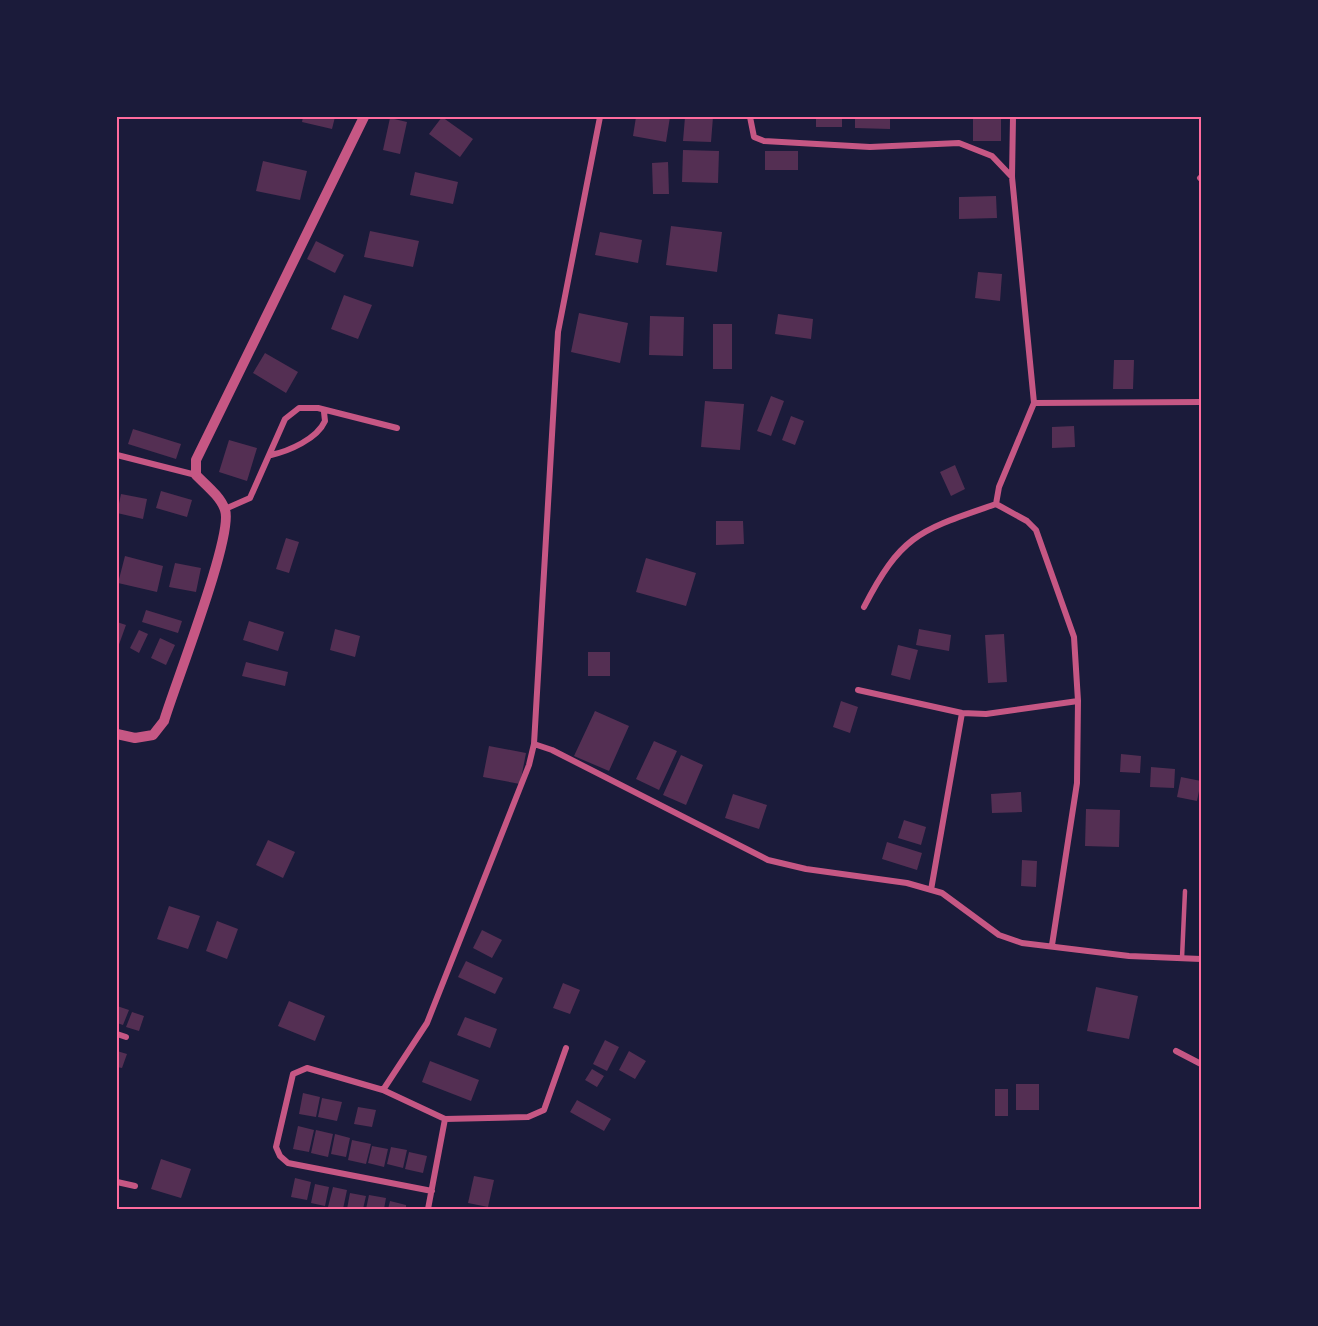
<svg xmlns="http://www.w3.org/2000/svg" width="1318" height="1326" font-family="'DM Sans',sans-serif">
  <rect width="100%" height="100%" fill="#1b1b3a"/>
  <!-- building -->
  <path fill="#542f53" d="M 303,117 L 335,117 L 332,129 L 302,122 Z
    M 442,117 L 473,139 L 460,157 L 429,134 Z
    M 636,117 L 670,117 L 666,142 L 633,136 Z
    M 685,117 L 713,117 L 711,142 L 683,141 Z
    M 816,117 L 842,117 L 842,127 L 816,127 Z
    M 855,117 L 890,117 L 890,129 L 855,128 Z
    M 973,117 L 1001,117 L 1001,141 L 973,141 Z
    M 390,118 L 407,122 L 400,154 L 383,150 Z
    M 683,150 L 719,151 L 718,183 L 682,182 Z
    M 765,151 L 798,151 L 798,170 L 765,170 Z
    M 263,161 L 307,171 L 300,200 L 256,191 Z
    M 668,162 L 669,194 L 653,194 L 652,163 Z
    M 415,172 L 458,182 L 453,204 L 410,195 Z
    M 996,196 L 997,218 L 959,219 L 959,197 Z
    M 671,226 L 722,232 L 717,272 L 666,265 Z
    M 370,231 L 419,241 L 413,267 L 364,257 Z
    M 600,232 L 642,240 L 638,263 L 595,255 Z
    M 316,241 L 344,255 L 335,273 L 307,259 Z
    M 978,272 L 1002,274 L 1000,301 L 975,298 Z
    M 344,295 L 372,305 L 358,339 L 331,329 Z
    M 579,313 L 628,323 L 620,363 L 571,352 Z
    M 778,314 L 813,319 L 811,339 L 775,334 Z
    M 650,316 L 684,317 L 683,356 L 649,355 Z
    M 713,324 L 732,324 L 732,369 L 713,369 Z
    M 265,353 L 298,372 L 286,393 L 253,373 Z
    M 1114,360 L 1134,360 L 1133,389 L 1113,389 Z
    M 771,396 L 784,401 L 771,436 L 757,431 Z
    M 705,401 L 744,404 L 740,450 L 701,447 Z
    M 791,416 L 804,421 L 795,445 L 782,440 Z
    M 1074,426 L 1075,447 L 1052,448 L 1052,427 Z
    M 133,429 L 181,444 L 176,459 L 128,444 Z
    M 229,440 L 257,448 L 247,481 L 219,472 Z
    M 955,465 L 965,489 L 951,496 L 940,472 Z
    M 161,491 L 192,500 L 187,517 L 156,508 Z
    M 121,494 L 147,499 L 143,519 L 117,513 Z
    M 716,521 L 743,521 L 744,544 L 716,545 Z
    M 286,538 L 299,542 L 289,573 L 276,569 Z
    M 125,556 L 163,566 L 157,592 L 118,583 Z
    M 646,558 L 696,573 L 686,606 L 636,592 Z
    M 175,563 L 201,568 L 196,592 L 169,587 Z
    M 146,610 L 182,621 L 178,633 L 142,622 Z
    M 249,621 L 284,632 L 278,651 L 243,640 Z
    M 117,622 L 126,625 L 117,650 Z
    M 335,629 L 360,636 L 355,657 L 330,650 Z
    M 919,629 L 951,635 L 949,651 L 916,645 Z
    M 139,630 L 148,634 L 139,653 L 130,648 Z
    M 1004,634 L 1007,682 L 988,683 L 985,635 Z
    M 160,638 L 175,645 L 166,665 L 151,658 Z
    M 898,645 L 918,650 L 910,680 L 891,675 Z
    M 588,652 L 610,652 L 610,676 L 588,676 Z
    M 246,662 L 288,672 L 285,686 L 242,676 Z
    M 841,701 L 858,707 L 850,733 L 833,727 Z
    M 595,711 L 629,726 L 609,771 L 574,756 Z
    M 654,741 L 677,751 L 659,790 L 636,779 Z
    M 489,746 L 526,753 L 520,784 L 483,777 Z
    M 1121,754 L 1141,756 L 1140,773 L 1120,772 Z
    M 681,755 L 703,765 L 686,805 L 663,795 Z
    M 1151,767 L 1175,769 L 1174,788 L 1150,787 Z
    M 1181,777 L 1201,781 L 1197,801 L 1177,797 Z
    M 1021,792 L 1022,812 L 992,813 L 991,794 Z
    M 733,794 L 767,805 L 759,829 L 725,818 Z
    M 1086,809 L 1120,810 L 1119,847 L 1085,846 Z
    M 904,820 L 926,827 L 921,845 L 898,838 Z
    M 268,840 L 295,852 L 283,878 L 256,865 Z
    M 887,842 L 922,853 L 917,870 L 882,859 Z
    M 1022,860 L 1037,861 L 1036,887 L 1021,886 Z
    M 169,906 L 200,916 L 188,949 L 157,939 Z
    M 217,921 L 238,929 L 227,959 L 206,951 Z
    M 482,930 L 502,940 L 492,958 L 473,948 Z
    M 466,961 L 503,978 L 495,994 L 458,977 Z
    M 563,983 L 580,990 L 570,1014 L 553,1008 Z
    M 1096,987 L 1138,996 L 1129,1039 L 1087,1031 Z
    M 289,1001 L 325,1016 L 315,1041 L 278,1026 Z
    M 117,1006 L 129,1010 L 123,1025 L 117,1023 Z
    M 132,1012 L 144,1016 L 139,1031 L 126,1027 Z
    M 465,1017 L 497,1029 L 490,1048 L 457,1035 Z
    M 605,1040 L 619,1047 L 607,1071 L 593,1064 Z
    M 117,1051 L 127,1054 L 122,1068 L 117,1067 Z
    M 629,1051 L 646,1061 L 635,1079 L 619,1070 Z
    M 430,1061 L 479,1080 L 471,1101 L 422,1082 Z
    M 592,1069 L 604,1076 L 597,1087 L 585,1080 Z
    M 1016,1084 L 1039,1084 L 1039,1110 L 1016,1110 Z
    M 995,1089 L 1008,1089 L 1008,1116 L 995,1116 Z
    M 303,1093 L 320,1097 L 316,1117 L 299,1114 Z
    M 322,1098 L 342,1102 L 337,1121 L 318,1117 Z
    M 577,1100 L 611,1119 L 604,1131 L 570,1112 Z
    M 358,1107 L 376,1110 L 372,1127 L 354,1124 Z
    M 298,1126 L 314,1130 L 309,1152 L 293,1149 Z
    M 316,1130 L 333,1134 L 328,1157 L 311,1153 Z
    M 335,1134 L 350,1138 L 346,1157 L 331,1154 Z
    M 352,1140 L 371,1144 L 366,1164 L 348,1160 Z
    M 372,1146 L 388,1149 L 384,1167 L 368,1163 Z
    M 391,1147 L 407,1150 L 403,1168 L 387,1164 Z
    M 409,1152 L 427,1156 L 423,1173 L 405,1169 Z
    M 161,1159 L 191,1169 L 181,1198 L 151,1189 Z
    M 474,1176 L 494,1180 L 488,1207 L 468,1203 Z
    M 295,1178 L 311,1182 L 307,1200 L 291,1197 Z
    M 315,1184 L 329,1187 L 325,1206 L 311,1203 Z
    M 333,1187 L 347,1190 L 343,1209 L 328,1207 Z
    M 350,1193 L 366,1196 L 363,1209 L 347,1209 Z
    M 369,1195 L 386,1198 L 384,1209 L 366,1209 Z
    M 390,1201 L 406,1205 L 406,1209 L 388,1209 Z"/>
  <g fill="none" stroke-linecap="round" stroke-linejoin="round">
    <!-- service -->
    <path stroke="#c65784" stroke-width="4.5" d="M 1182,958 L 1185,891"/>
    <!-- minor -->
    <path stroke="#c65784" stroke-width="6" d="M 750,117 L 754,137 L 764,141 L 870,147 L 959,143 L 992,156 L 1012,177
      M 1013,117 L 1012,177 L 1034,403 L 999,487 L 996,504 L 1027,521 L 1036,530 L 1074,637 L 1078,701 L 1077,783 L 1052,945
      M 1200,178 L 1201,179
      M 1034,403 L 1201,402
      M 117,455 L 196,475
      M 271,455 C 289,451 317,439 325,421 L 324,412
      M 225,509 L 250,498 L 285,419 L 299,408 L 318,408 L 397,428
      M 864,607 C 902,533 921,530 996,504
      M 858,690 L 962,713 L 986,714 L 1078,701
      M 534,744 L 552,750 L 768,860 L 806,869 L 907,883 L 942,893 L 999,935 L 1022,943 L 1129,956 L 1201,959
      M 931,890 L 962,713
      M 117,1034 L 126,1037
      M 566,1048 L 544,1110 L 528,1117 L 445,1119 L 383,1090 L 427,1023 L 529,765 L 534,744 L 558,332 L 600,117
      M 1176,1051 L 1201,1064
      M 383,1090 L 307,1068 L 293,1074 L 276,1147 L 280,1156 L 288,1163 L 432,1191
      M 117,1182 L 135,1186
      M 428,1209 L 445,1119"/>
    <!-- tertiary -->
    <path stroke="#c65784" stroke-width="10" d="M 117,734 L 135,738 L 153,735 L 164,721 C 174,687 234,535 225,510 C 221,497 206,485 196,475 L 196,460 L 364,117"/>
  </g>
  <!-- border -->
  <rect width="1318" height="1326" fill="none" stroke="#1b1b3a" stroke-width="237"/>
  <rect x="118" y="118" width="1082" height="1090" fill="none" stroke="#ff6b9d" stroke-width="2"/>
</svg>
